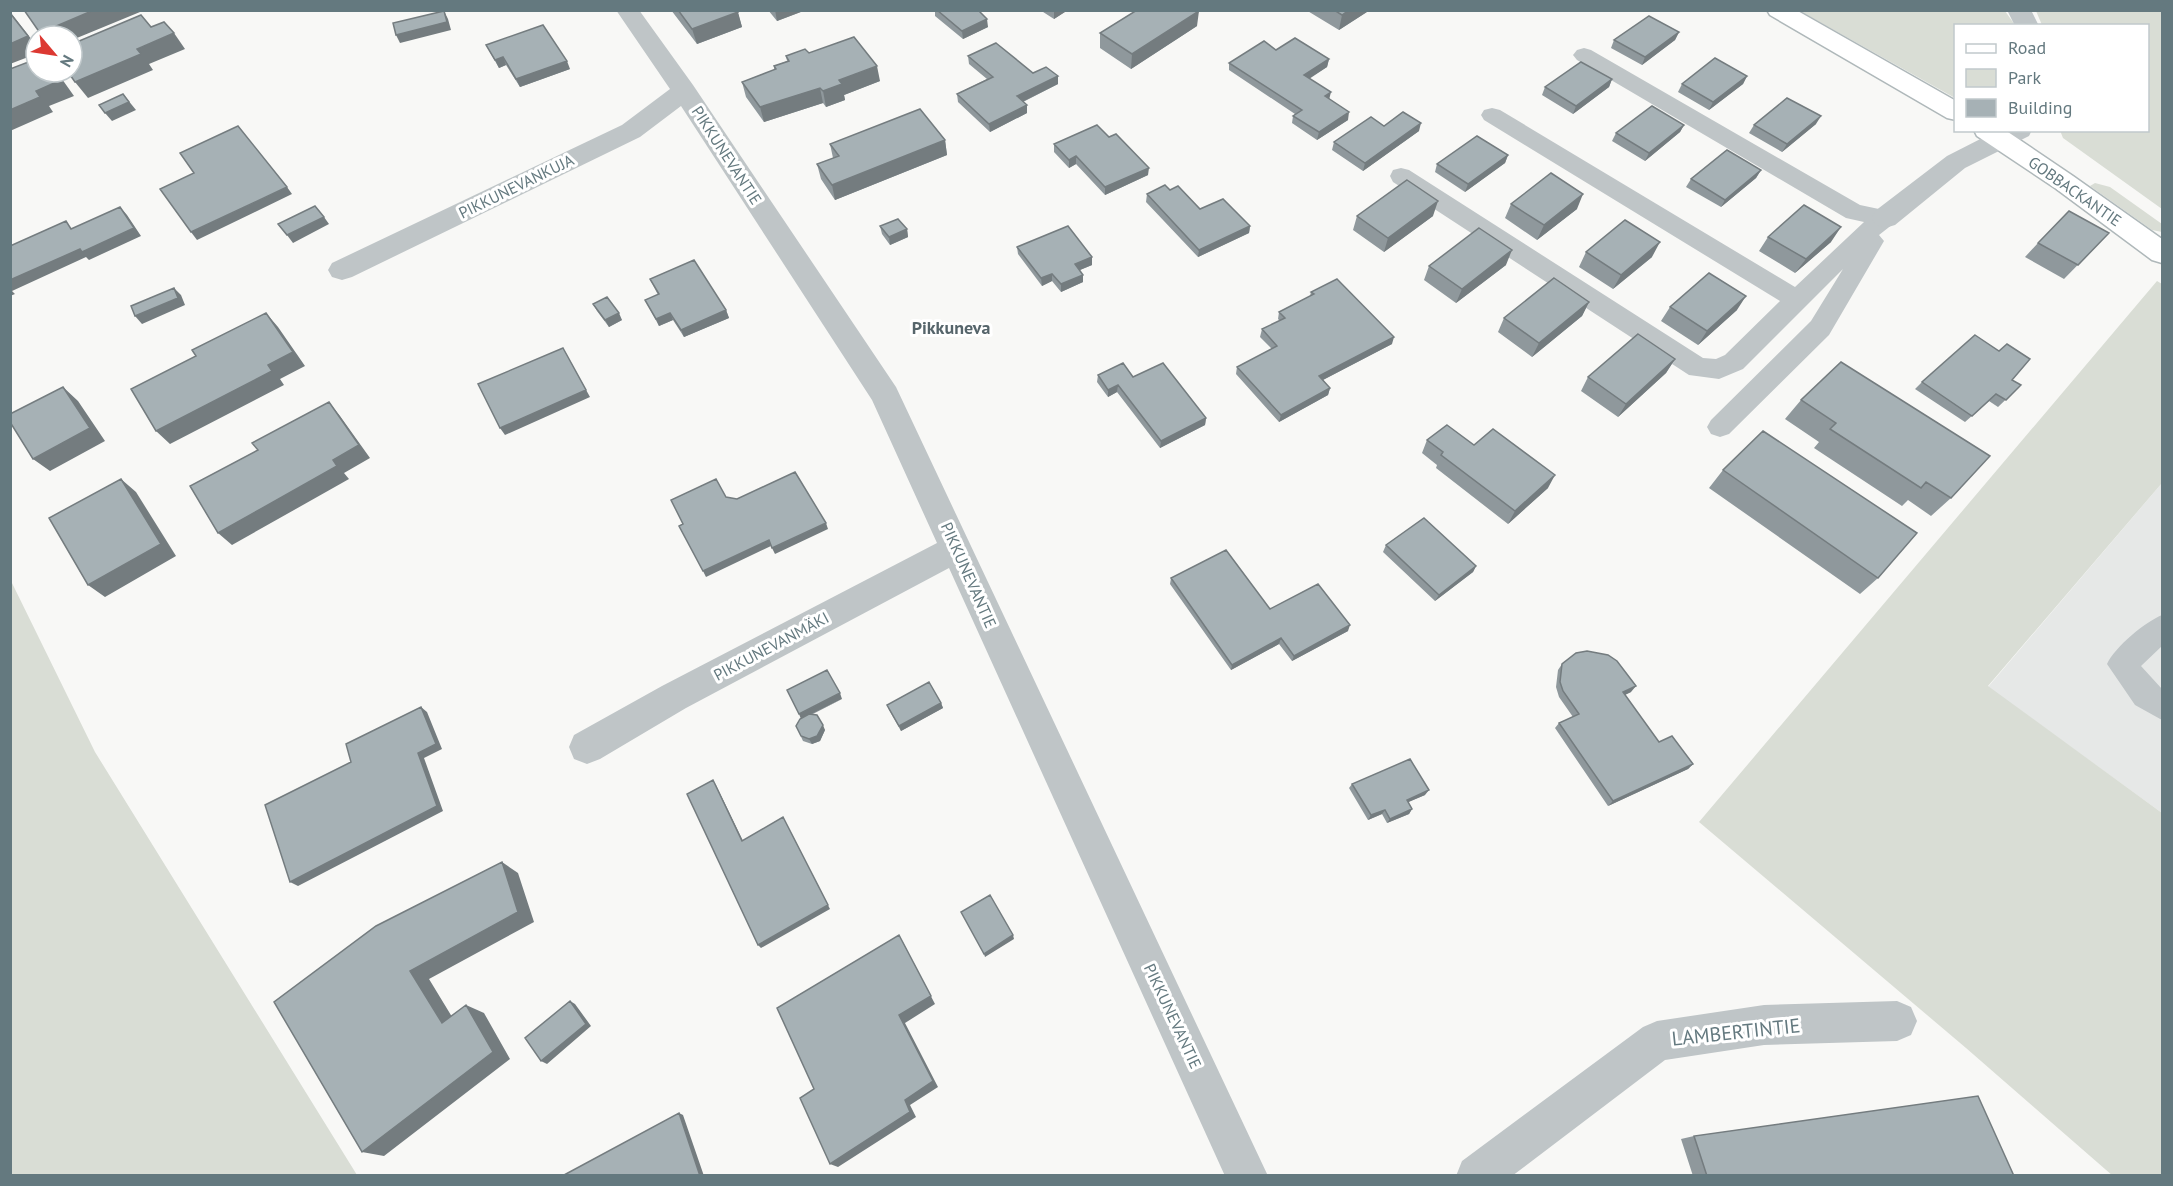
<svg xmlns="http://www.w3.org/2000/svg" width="2173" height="1186" font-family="'PT Sans',sans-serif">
  <rect width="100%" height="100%" fill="#f8f8f6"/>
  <!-- built -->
  <path fill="#e6e8e7" d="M 2162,483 L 2162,813 L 1988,687 Z"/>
  <!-- green -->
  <path fill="#d9ddd5" d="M 1800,11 L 2005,11 L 2015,25 L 1956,26 L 1955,98 Z
    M 2036,11 L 2162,11 L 2162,209 L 2063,138 L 2061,133 L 2062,130 L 2148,130 L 2148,26 L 2042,25 Z
    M 2095,183 L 2110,187 L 2162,224 L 2162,232 L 2152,230 L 2090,186 Z
    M 2157,281 L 2162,284 L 2162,483 L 1988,686 L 2162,813 L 2162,1175 L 2113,1176 L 1966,1048 L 1699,822 Z
    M 11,581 L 95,752 L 357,1175 L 11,1175 Z"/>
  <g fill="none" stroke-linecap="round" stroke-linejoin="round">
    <!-- secondary casing -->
    <g stroke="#afb8ba" stroke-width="3">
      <path id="secondary" d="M 1767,10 L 1796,10 L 1956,101 L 1956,120 L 1947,118 L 1770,15 Z
        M 1974,130 L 2005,130 L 2073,176 L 2162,239 L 2162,263 L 2152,260 L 2055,188 L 1977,136 Z"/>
    </g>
    <!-- lane -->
    <path fill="#bfc5c7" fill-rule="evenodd" d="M 1584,48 L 1591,50 L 1860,205 L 1893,212 L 1897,218 L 1893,224 L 1879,235 L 1884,241 L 1829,335 L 1729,434 L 1720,437 L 1711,434 L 1707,427 L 1711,420 L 1811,321 L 1843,269 L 1743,369 L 1719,379 L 1689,375 L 1393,182 L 1390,176 L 1393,170 L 1401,168 L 1409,170 L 1703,358 L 1716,359 L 1725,355 L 1780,301 L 1484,120 L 1481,115 L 1484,110 L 1492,108 L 1500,110 L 1795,287 L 1864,222 L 1846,218 L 1577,60 L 1573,55 L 1577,50 Z
      M 2162,615 L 2162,646 L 2141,666 L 2162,689 L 2162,720 L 2135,705 L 2107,664 C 2115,647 2145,622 2162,615 Z"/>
    <!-- street -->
    <path fill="#bfc5c7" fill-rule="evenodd" d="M 616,10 L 639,10 L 693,85 L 896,387 L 1268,1176 L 1225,1176 L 949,568 L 686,708 L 600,759 L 587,764 L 574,759 L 569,747 L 574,735 L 662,686 L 937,543 L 872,400 L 681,106 L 640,137 L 352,277 L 342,280 L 332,277 L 328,270 L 332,263 L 622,125 L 670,89 Z
      M 2007,10 L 2031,10 L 2039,26 L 2015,26 Z
      M 1998,130 L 2032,130 L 2029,136 L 1965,168 L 1895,225 L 1885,228 L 1875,225 L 1872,218 L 1875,211 L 1947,156 Z
      M 1897,1001 L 1911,1007 L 1917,1021 L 1911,1035 L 1897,1041 L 1764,1045 L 1665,1060 L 1512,1176 L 1456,1176 L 1462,1161 L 1643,1027 L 1657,1021 L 1764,1005 Z"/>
    <!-- secondary -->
    <use href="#secondary" fill="#fff" fill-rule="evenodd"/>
  </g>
  <!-- wall -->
  <path fill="#8f989c" d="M 671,10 L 737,10 L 742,27 L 697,44 Z
    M 768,10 L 806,10 L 777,21 Z
    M 935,10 L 978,10 L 988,27 L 963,39 L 935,16 Z
    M 1040,10 L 1068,10 L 1054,19 Z
    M 1306,10 L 1370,10 L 1339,30 Z
    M 1197,26 L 1131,69 L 1100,48 L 1100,33 Z
    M 1679,32 L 1675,40 L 1642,65 L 1611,48 L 1614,40 Z
    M 486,45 L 570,69 L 520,87 L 506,65 L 499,68 Z
    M 1276,50 L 1329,59 L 1327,67 L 1309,78 L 1348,120 L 1317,140 L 1292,123 L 1293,116 L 1295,114 L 1229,70 L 1229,63 Z
    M 809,53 L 880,81 L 844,95 L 845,100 L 826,107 L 823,103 L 764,122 L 746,97 L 742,82 L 774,70 L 774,66 L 787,61 L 786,56 Z
    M 968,56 L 1033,73 L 1058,76 L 1058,84 L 1023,102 L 1027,113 L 990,132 L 958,102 L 957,94 L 987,79 L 969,64 Z
    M 1747,76 L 1743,84 L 1709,110 L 1678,92 L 1682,84 Z
    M 1612,79 L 1609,87 L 1573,114 L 1542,95 L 1545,87 Z
    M 1816,124 L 1782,152 L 1749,133 L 1754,125 Z
    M 1684,125 L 1680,132 L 1645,161 L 1612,141 L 1616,133 Z
    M 1384,126 L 1419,131 L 1363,171 L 1332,150 L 1334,142 Z
    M 945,140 L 947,155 L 835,200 L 821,179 L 817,164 L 833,158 L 830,144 Z
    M 1054,144 L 1148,175 L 1105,195 L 1076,164 L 1069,168 L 1054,152 Z
    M 1508,155 L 1505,163 L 1465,192 L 1435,172 L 1437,164 Z
    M 1761,170 L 1756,178 L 1721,207 L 1686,187 L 1691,179 Z
    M 1170,190 L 1200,209 L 1250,226 L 1249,233 L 1198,257 L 1146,202 L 1147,194 Z
    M 1511,204 L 1577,209 L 1537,240 L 1505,218 Z
    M 1357,216 L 1433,216 L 1384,252 L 1353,230 Z
    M 880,226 L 907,229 L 908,237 L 890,245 L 882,234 Z
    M 2109,233 L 2064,279 L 2025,257 L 2038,243 Z
    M 1768,237 L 1831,242 L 1795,273 L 1759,251 Z
    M 1017,247 L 1092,257 L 1092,265 L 1080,270 L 1083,282 L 1061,292 L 1052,281 L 1042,286 L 1018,254 Z
    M 1586,252 L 1652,257 L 1613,289 L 1579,267 Z
    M 1506,265 L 1456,303 L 1424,280 L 1429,266 Z
    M 650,279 L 726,310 L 729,318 L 684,337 L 673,320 L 659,326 L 645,300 L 658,295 Z
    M 1311,292 L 1392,344 L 1323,380 L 1330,388 L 1328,395 L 1279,422 L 1236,374 L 1237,367 L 1272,349 L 1260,337 L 1262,329 L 1280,321 L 1278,319 L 1279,312 L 1310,296 Z
    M 1589,302 L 1582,316 L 1532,357 L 1498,332 L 1504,318 Z
    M 593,304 L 622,320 L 609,327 L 597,311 Z
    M 1670,307 L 1737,310 L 1698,345 L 1661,321 Z
    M 1675,359 L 1666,373 L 1618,417 L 1581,391 L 1588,377 Z
    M 1098,375 L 1133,377 L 1206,418 L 1205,425 L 1160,448 L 1117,392 L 1108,397 L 1097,382 Z
    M 2012,380 L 2021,385 L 1998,407 L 1989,401 L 1965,422 L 1915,389 L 1922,382 Z
    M 1801,400 L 1951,498 L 1931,516 L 1908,500 L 1902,506 L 1814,448 L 1819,442 L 1785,419 Z
    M 1427,440 L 1474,445 L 1548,488 L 1508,524 L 1436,468 L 1437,465 L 1422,453 Z
    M 1723,470 L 1878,578 L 1860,594 L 1709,488 Z
    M 1386,545 L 1476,566 L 1473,572 L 1435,601 L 1383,552 Z
    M 1171,578 L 1270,609 L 1348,631 L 1292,661 L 1279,644 L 1231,670 L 1170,584 Z
    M 1562,664 L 1631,692 L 1625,695 L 1659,742 L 1693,764 L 1688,769 L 1608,806 L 1555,728 L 1559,723 L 1573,717 L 1559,697 L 1556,687 L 1558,670 Z
    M 842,699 L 811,715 L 825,730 L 820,741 L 812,744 L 803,741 L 796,726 L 801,718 Z
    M 941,703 L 943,708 L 901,731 L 889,710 L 887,705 Z
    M 1352,784 L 1425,795 L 1408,802 L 1412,809 L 1409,814 L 1387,823 L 1382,814 L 1368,820 L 1349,788 Z
    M 1694,1136 L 2014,1176 L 1693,1176 L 1681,1139 Z"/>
  <!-- shaded-wall -->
  <path fill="#747c7f" d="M 94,10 L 139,10 L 140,12 L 72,40 L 72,36 L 43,36 L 40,33 Z
    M 775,10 L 806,10 L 777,21 Z
    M 1054,10 L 1068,10 L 1054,19 Z
    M 1349,10 L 1370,10 L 1339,30 L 1342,15 Z
    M 444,11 L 448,19 L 451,30 L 400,43 L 396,35 Z
    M 1199,11 L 1197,26 L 1131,69 L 1132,54 Z
    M 738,12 L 742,27 L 697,44 L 692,29 Z
    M 11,13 L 36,45 L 36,54 L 10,64 Z
    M 987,19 L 988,27 L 963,39 L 962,31 Z
    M 1679,32 L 1675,40 L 1642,65 L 1645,57 Z
    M 174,33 L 185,49 L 149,64 L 153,70 L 88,98 L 75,82 L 137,49 Z
    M 503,57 L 506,65 L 499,68 L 495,60 Z
    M 1329,59 L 1327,67 L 1303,83 L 1304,75 Z
    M 567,61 L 570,69 L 520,87 L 516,79 Z
    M 877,66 L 880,81 L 844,95 L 845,100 L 826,107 L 823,91 L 839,80 Z
    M 55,72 L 57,72 L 74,96 L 49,106 L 53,112 L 10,131 L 10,110 L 36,91 Z
    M 1058,76 L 1058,84 L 1018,104 L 1017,96 Z
    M 1747,76 L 1743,84 L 1709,110 L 1713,102 Z
    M 1612,79 L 1609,87 L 1573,114 L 1576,106 Z
    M 820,88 L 823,103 L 764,122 L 760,107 Z
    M 1331,92 L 1329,100 L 1325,96 Z
    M 123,94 L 136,110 L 112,121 L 105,113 Z
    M 1027,105 L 1027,113 L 990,132 L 989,124 Z
    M 1349,112 L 1348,120 L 1317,140 L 1319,132 Z
    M 1821,116 L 1816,124 L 1782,152 L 1787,144 Z
    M 1421,123 L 1419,131 L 1363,171 L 1365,163 Z
    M 1684,125 L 1680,132 L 1645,161 L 1649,153 Z
    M 945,140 L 947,155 L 835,200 L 832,185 Z
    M 1508,155 L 1505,163 L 1465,192 L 1468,184 Z
    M 1076,156 L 1076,164 L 1069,168 L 1069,160 Z
    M 1149,168 L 1148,175 L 1105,195 L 1105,187 Z
    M 1761,170 L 1756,178 L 1721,207 L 1725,200 Z
    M 287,187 L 292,194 L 197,240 L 191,232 Z
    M 1583,194 L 1577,209 L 1537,240 L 1544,225 Z
    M 1438,201 L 1433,216 L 1384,252 L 1388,238 Z
    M 120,207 L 127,215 L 141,236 L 89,260 L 86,257 L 12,291 L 15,294 L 10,296 L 10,280 Z
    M 324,217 L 329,224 L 293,243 L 287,235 Z
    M 1250,226 L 1249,233 L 1198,257 L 1199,250 Z
    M 1841,227 L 1831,242 L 1795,273 L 1806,259 Z
    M 907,229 L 908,237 L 890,245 L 889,237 Z
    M 1660,242 L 1652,257 L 1613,289 L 1621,275 Z
    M 1512,250 L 1506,265 L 1456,303 L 1462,289 Z
    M 1092,257 L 1092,265 L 1075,272 L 1075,264 Z
    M 1052,274 L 1052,281 L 1042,286 L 1041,278 Z
    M 1083,275 L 1083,282 L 1061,292 L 1061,284 Z
    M 174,288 L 181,295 L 185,305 L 142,324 L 135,316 Z
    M 1746,296 L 1737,310 L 1698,345 L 1707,331 Z
    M 1589,302 L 1582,316 L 1532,357 L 1539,343 Z
    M 726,310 L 729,318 L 684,337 L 681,330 Z
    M 266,313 L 278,327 L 305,366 L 280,379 L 284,385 L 170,444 L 156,431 Z
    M 619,313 L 622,320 L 609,327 L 605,320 Z
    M 670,313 L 673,320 L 659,326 L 656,319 Z
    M 1394,337 L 1392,344 L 1317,383 L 1319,376 Z
    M 563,348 L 590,397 L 505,435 L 500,428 Z
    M 1675,359 L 1666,373 L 1618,417 L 1626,404 Z
    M 1118,385 L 1117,392 L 1108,397 L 1108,390 Z
    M 63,387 L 78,401 L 105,441 L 50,471 L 33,459 Z
    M 1330,388 L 1328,395 L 1279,422 L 1281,415 Z
    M 329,402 L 340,416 L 370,458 L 344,473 L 349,479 L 232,545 L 218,533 L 333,460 Z
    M 1206,418 L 1205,425 L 1160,448 L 1161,441 Z
    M 1555,475 L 1548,488 L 1508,524 L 1515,511 Z
    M 121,479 L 136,492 L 176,556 L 105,597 L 88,585 Z
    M 826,523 L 828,529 L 775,554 L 772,548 Z
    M 769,540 L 771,546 L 706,577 L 703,571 Z
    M 1476,566 L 1473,572 L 1435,601 L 1439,595 Z
    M 1350,625 L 1348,631 L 1292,661 L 1294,656 Z
    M 1281,638 L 1279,644 L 1231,670 L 1232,665 Z
    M 1636,686 L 1631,692 L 1618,698 L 1623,692 Z
    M 840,693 L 842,699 L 801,719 L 799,714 Z
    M 941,703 L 943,708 L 901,731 L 899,726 Z
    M 421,707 L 427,712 L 442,749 L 424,758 L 443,811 L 298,886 L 290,882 L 418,753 Z
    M 823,725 L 825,730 L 820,741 L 812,744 L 809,739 Z
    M 1693,764 L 1688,769 L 1608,806 L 1613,801 Z
    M 713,780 L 716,785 L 745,845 L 742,841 Z
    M 1429,790 L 1425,795 L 1404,804 L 1407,800 Z
    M 1412,809 L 1409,814 L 1387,823 L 1390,819 Z
    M 1385,810 L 1382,814 L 1368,820 L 1371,815 Z
    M 783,817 L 830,909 L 761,948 L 758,945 Z
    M 502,862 L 518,873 L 534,922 L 429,979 L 460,1030 L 442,1023 L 410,971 Z
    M 899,935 L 935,1004 L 905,1023 L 938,1087 L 910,1105 L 916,1117 L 838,1167 L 830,1164 L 905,1100 L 899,1015 Z
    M 1013,935 L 1014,939 L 985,957 L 984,954 Z
    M 570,1001 L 575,1004 L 591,1026 L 547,1064 L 541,1061 Z
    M 466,1005 L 484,1013 L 510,1059 L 384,1156 L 362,1152 Z
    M 679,1113 L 683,1115 L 704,1176 L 700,1176 Z"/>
  <!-- building -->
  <path fill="#a6b1b5" stroke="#747c7f" stroke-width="1.5" d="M 24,10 L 94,10 L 40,33 Z
    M 678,10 L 737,10 L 738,12 L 692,29 Z
    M 937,10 L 978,10 L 987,19 L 962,31 Z
    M 1137,10 L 1198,10 L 1199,11 L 1132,54 L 1100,33 Z
    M 1334,10 L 1349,10 L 1342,15 Z
    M 444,11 L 447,22 L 396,35 L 393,23 Z
    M 10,13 L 28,36 L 10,44 Z
    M 141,15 L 151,27 L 164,22 L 174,33 L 137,49 L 141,54 L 75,82 L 68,72 L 72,72 L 72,44 Z
    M 1649,16 L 1679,32 L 1645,57 L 1614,40 Z
    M 543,25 L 567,61 L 516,79 L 503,57 L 495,60 L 486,45 Z
    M 854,37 L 877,66 L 839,80 L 842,84 L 823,91 L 820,88 L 760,107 L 742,82 L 776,69 L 774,66 L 789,61 L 786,56 L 805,49 L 809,53 Z
    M 1295,38 L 1329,59 L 1304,75 L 1331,92 L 1325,96 L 1349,112 L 1319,132 L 1293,116 L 1302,110 L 1229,63 L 1264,41 L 1276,50 Z
    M 996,43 L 1033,73 L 1046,67 L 1058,76 L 1017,96 L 1027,105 L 989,124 L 957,94 L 993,77 L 968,56 Z
    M 1715,58 L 1747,76 L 1713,102 L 1682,84 Z
    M 36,59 L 36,72 L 55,72 L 61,80 L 36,91 L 40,97 L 10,110 L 10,69 Z
    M 1581,62 L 1612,79 L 1576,106 L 1545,87 Z
    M 123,94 L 129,102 L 105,113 L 99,105 Z
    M 1787,98 L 1821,116 L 1787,144 L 1754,125 Z
    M 1652,106 L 1684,125 L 1649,153 L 1616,133 Z
    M 920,109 L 945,140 L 832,185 L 817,164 L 839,156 L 830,144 Z
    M 1403,112 L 1421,123 L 1365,163 L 1334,142 L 1371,117 L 1384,126 Z
    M 1097,125 L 1109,137 L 1116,134 L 1149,168 L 1105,187 L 1076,156 L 1069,160 L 1054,144 Z
    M 238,126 L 287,187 L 191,232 L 160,189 L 194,173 L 180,153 Z
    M 1477,136 L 1508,155 L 1468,184 L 1437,164 Z
    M 1727,150 L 1761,170 L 1725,200 L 1691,179 Z
    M 1551,173 L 1583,194 L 1544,225 L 1511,204 Z
    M 1407,180 L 1438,201 L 1388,238 L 1357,216 Z
    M 1165,185 L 1170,190 L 1178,186 L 1200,209 L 1223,199 L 1250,226 L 1199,250 L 1147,194 Z
    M 1804,205 L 1841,227 L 1806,259 L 1768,237 Z
    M 315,206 L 324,217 L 287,235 L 278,224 Z
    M 120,207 L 134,228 L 82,252 L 80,249 L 10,280 L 10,246 L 66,221 L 71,229 Z
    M 2069,211 L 2109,233 L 2078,265 L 2038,243 Z
    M 898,219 L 907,229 L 889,237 L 880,226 Z
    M 1625,220 L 1660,242 L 1621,275 L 1586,252 Z
    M 1068,226 L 1092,257 L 1075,264 L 1083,275 L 1061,284 L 1052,274 L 1041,278 L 1017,247 Z
    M 1479,228 L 1512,250 L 1462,289 L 1429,266 Z
    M 694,260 L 726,310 L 681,330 L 670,313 L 656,319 L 645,300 L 659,294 L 650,279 Z
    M 1709,273 L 1746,296 L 1707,331 L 1670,307 Z
    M 1554,278 L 1589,302 L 1539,343 L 1504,318 Z
    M 1337,279 L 1394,337 L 1319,376 L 1330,388 L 1281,415 L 1237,367 L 1277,346 L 1262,329 L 1285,318 L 1279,312 L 1314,294 L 1311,292 Z
    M 174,288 L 178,298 L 135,316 L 131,306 Z
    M 607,297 L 619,313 L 605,320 L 593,304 Z
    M 266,313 L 293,352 L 268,365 L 272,371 L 156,431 L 131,389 L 196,356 L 192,350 Z
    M 1638,334 L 1675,359 L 1626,404 L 1588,377 Z
    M 1975,335 L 1999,351 L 2007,344 L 2030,359 L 2012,380 L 2021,385 L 2006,400 L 1996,394 L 1972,416 L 1922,382 Z
    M 563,348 L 586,390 L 500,428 L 478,384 Z
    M 1841,362 L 1990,456 L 1951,498 L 1926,482 L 1921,488 L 1830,429 L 1836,423 L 1801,400 Z
    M 1123,363 L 1133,377 L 1163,363 L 1206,418 L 1161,441 L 1118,385 L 1108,390 L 1098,375 Z
    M 63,387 L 90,428 L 33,459 L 10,422 L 10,414 Z
    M 329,402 L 359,445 L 333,460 L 337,466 L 218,533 L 190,486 L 258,450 L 252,443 Z
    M 1447,425 L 1474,445 L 1493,429 L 1555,475 L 1515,511 L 1441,455 L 1443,452 L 1427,440 Z
    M 1763,431 L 1917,533 L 1878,578 L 1723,470 Z
    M 795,472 L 826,523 L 772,548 L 769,540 L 703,571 L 679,526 L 683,524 L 671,500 L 716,479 L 726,497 L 737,499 Z
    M 121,479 L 161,544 L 88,585 L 49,518 Z
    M 1424,518 L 1476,566 L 1439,595 L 1386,545 Z
    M 1226,550 L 1270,609 L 1318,584 L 1350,625 L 1294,656 L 1281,638 L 1232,665 L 1171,578 Z
    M 1587,651 L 1608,655 L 1617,661 L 1636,686 L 1623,692 L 1659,742 L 1672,736 L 1693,764 L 1613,801 L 1559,723 L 1579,714 L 1563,691 L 1560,682 L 1562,664 L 1576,653 Z
    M 827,670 L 840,693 L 799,714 L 787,690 Z
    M 929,682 L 941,703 L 899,726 L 887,705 Z
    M 421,707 L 436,744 L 418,753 L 437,806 L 290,882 L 265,805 L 351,762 L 346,744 Z
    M 809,714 L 817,715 L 823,725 L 817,736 L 809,739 L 801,736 L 796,726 L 800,719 Z
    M 1410,759 L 1429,790 L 1407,800 L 1412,809 L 1390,819 L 1385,810 L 1371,815 L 1352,784 Z
    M 713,780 L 742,841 L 783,817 L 828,905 L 758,945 L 687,794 Z
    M 502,862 L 518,912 L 410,971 L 442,1023 L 466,1005 L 493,1052 L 362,1152 L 274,1002 L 376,926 Z
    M 990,895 L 1013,935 L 984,954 L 961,912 Z
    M 899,935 L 931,996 L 899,1015 L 933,1081 L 905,1100 L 910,1112 L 830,1164 L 800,1098 L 814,1089 L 777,1008 Z
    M 570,1001 L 586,1024 L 541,1061 L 525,1038 Z
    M 1978,1096 L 2014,1176 L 1707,1176 L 1694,1136 Z
    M 679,1113 L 700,1176 L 564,1176 L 564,1175 Z"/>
  <g text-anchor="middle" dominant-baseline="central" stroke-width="6" stroke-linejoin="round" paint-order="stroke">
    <!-- street labels -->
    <g font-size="16" fill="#64797f" stroke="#fff">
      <text transform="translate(727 155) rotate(57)">PIKKUNEVANTIE</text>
      <text transform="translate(516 186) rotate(-26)">PIKKUNEVANKUJA</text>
      <text transform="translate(2075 191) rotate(35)">GOBBACKANTIE</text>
      <text transform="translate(969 575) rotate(66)">PIKKUNEVANTIE</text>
      <text transform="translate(771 646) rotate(-28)">PIKKUNEVANMÄKI</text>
      <text transform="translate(1173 1016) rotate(65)">PIKKUNEVANTIE</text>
    </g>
    <!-- neighbourhood labels -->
    <g font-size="18" font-weight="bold" fill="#56656b" stroke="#fff">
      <text x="951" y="327">Pikkuneva</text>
    </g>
    <!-- near-street labels -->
    <g font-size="20" fill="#64797f" stroke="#fff">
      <text transform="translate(1736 1032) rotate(-6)">LAMBERTINTIE</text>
    </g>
  </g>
  <!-- border -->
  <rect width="2173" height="1186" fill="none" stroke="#64797f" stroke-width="24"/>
  <!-- legend -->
  <rect x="1954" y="24" width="195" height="108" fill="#ffffff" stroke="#c1c9cc" stroke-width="1.5"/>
  <rect x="1966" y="44" width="30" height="9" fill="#ffffff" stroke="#c1c9cc" stroke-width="1.5"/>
  <text x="2008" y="54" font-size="18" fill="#64797f">Road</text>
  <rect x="1966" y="69" width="30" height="18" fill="#d9ddd5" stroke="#c1c9cc" stroke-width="1.5"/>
  <text x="2008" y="84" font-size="18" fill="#64797f">Park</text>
  <rect x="1966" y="99" width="30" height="18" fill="#a6b1b5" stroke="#c1c9cc" stroke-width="1.5"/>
  <text x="2008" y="114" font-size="18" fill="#64797f">Building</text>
  <!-- north arrow -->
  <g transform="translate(54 54) rotate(119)"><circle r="28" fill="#ffffff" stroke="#c1c9cc" stroke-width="1.5"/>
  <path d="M0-4.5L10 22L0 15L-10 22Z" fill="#dc3932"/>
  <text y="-9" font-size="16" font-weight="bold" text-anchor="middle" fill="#64797f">N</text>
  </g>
</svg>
